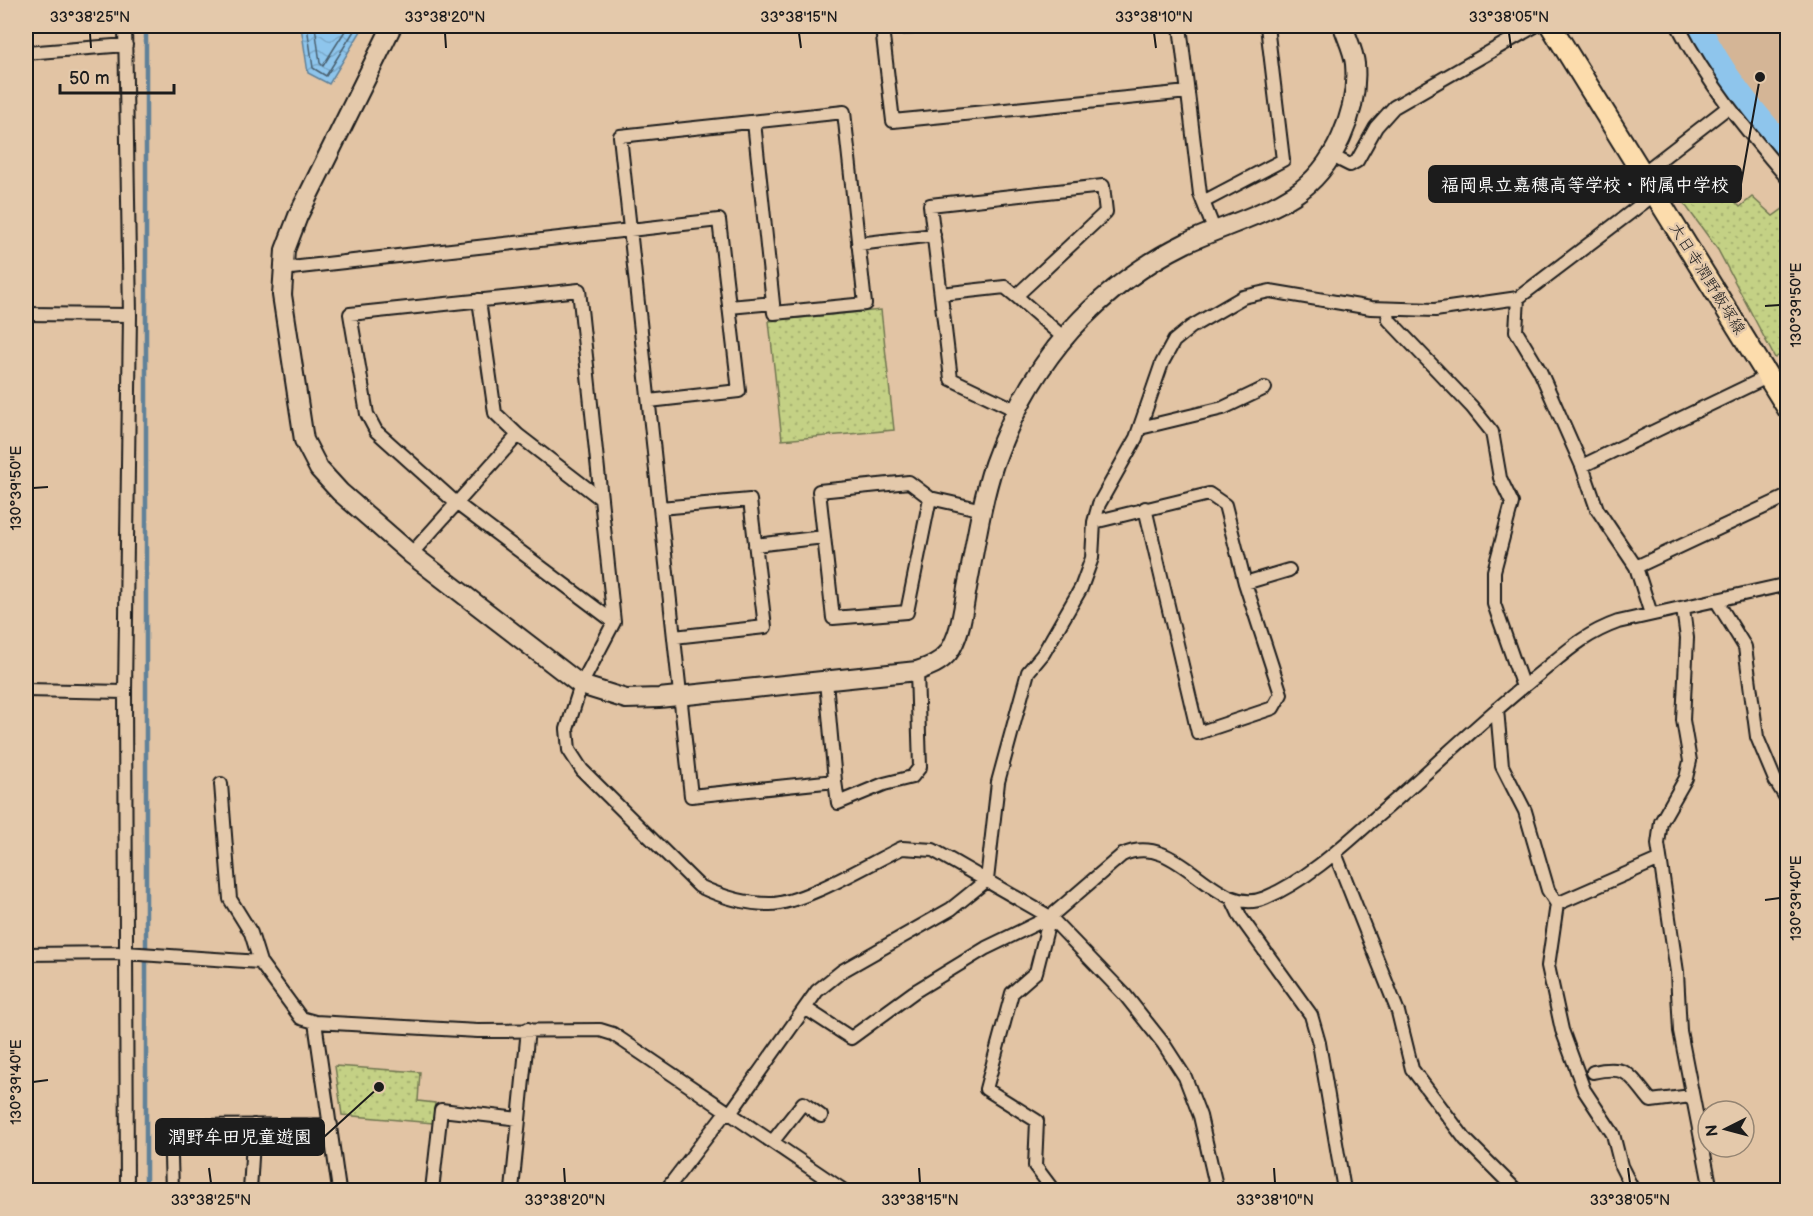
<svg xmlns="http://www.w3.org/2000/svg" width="1813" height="1216" font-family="'Balsamiq Sans','Klee One',sans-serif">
  <defs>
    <pattern id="grass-dots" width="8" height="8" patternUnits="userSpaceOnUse" patternTransform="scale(1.5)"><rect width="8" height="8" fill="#c4d185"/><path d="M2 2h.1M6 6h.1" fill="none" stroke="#a8b372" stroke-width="1.8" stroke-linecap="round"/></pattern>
    <pattern id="water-waves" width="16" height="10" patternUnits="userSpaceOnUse" patternTransform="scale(1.5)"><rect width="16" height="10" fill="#8ec5ec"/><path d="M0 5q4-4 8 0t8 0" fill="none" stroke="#7aa9ca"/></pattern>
  </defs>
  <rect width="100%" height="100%" fill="#e2c4a4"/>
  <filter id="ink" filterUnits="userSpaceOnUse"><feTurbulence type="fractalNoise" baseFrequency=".0167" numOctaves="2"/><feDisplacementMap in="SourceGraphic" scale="12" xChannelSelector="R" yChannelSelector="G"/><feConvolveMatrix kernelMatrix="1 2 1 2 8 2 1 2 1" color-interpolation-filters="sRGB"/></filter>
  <g filter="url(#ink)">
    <!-- built -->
    <path fill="#d4b596" d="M 1702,26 L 1787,26 L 1787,148 L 1721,61 Z"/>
    <!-- grass -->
    <path fill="url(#grass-dots)" stroke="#707650" stroke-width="1.5" d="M 1715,181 L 1740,207 L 1752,197 L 1773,216 L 1787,206 L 1787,350 L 1775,358 L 1718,250 L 1683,202 Z
      M 881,310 L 894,430 L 782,440 L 769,321 Z
      M 335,1066 L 420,1072 L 418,1101 L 435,1103 L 433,1123 L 342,1115 Z"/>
    <!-- water -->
    <path fill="url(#water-waves)" stroke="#608199" stroke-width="1.5" d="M 301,26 L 364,26 L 329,84 L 308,73 Z"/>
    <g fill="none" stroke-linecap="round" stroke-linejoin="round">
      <!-- shore -->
      <path stroke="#4a606f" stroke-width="1.5" d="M 307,26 L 313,68 L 326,76 L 357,26
        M 315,26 L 320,63 L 323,66 L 348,26"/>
      <!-- stream -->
      <path stroke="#608199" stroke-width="4.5" d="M 146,1190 L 146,26"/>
      <!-- river -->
      <path stroke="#8ec5ec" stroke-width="27" d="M 1697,26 C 1721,76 1750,111 1788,153"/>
      <!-- street casing -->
      <g stroke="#1c1c1c" stroke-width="16">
        <path id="street" d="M 125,26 L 130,315 L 125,692 L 127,1190
          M 948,26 L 882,28 L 893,121 L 1188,92
          M 1180,26 L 1200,194 L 1215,232
          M 1678,26 C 1707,83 1746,130 1788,179
          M 26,53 L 126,45
          M 754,122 L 774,313 L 865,304 L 844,112 L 620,136 L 691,796 L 835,781 L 838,803 L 884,784 L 912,777 L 920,767 L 917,671
          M 1332,156 L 1350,165 L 1357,161 L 1376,127 L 1394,107 L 1535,26
          M 1643,173 L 1727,108
          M 1203,202 L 1283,160 L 1267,26
          M 858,244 L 934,235
          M 282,269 L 719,220 L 739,391 L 649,401
          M 941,294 L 1005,287 L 1016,296
          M 1518,298 L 1516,331 L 1540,371 L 1582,466 L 1597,509 L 1636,567 L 1651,614
          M 479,300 L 495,413 L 518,435
          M 729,307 L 773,303
          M 1387,309 L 1389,320 L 1472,407 L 1492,432 L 1500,478 L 1512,503 L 1494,571 L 1494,604 L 1523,687
          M 26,314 L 130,315
          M 1018,411 L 951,379 L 930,205 L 1103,186 L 1106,212 L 1016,296 L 1064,338
          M 1140,428 L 1223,408 L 1265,388
          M 1582,466 L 1767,377
          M 930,498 L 907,612 L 833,618 L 819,491 L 909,482 L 930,498 L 983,510
          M 660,508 L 750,500 L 765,627 L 674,637
          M 1094,522 L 1209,494 L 1225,505 L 1245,583 L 1281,694 L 1273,708 L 1198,733 L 1145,508
          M 755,545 L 824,537
          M 411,554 L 518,435 L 601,499
          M 1636,567 L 1788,496
          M 1245,583 L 1289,570
          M 1716,600 L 1745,647 L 1757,737 L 1775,780 L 1788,801
          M 1683,609 L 1687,638 L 1683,720 L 1690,761 L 1686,778 L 1661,822 L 1658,844 L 1677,972 L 1680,1031 L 1711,1190
          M 614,622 L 456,503 L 376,431 L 367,414 L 350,314 L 579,290 L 614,622 L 581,685 L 567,729 L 569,750 L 582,770 L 699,886 C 722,897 744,904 770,904 C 803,904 870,863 902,848 L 933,850 L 1050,917 L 1125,995 L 1163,1043 L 1185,1077 L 1200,1116 L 1217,1190
          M 826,681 L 835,781
          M 26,690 L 125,692
          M 1497,709 L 1502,766 L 1525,811 L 1548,890 L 1557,904 L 1548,966 L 1562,1030 L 1584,1090 L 1613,1134 L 1621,1166 L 1633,1190
          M 221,784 L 230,899 L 251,933 L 260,962
          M 1335,853 L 1398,1012 L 1412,1069 L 1465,1139 L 1516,1190
          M 1232,899 L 1241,918 L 1311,1015 L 1319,1043 L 1344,1190
          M 1557,904 L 1660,859
          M 1050,917 L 1036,972 L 1012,993 L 986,1089 L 1037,1121 L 1035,1166 L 1053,1190
          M 26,954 L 125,953 L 260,962 L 301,1018 L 315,1022 L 478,1031 L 600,1030 L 613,1034 L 843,1190
          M 805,1008 L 851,1038 L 914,992 L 986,948 L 1050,917 L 1122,855 C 1179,829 1213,919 1265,898 C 1303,882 1338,851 1368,824 C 1426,775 1480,721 1539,674 C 1566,652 1584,634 1618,622 L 1788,584
          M 315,1022 L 339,1190
          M 1593,1072 C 1629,1064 1630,1076 1651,1101 L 1691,1096
          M 773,1141 L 803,1103 L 821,1116
          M 172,1190 L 170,1126 L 331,1125
          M 250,1190 L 254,1125
          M 432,1190 L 441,1110 L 519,1119
          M 512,1190 L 528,1029
          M 666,1190 L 722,1117 L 731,1112 L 817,991 L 842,971 L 951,909 L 987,880 L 998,782 L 1028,672 L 1043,654 L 1081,588 L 1092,558 L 1094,522 L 1099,504 L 1136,438 L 1162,363 L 1174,341 L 1191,327 L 1243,297 L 1270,291 L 1371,308 L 1435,310 L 1518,298 L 1655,194"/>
      </g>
      <!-- secondary casing -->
      <g stroke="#1c1c1c" stroke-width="22">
        <path id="secondary" d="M 392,26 L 298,216 L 285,250 L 282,295 L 304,440 L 319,469 L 340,492 L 411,554 L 581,685 L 626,699 L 659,698 L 917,671 C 928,667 940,663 948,653 C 961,635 963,609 967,588 C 975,547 981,503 994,464 C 1011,416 1037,368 1071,330 C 1103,295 1143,264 1186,243 C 1221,227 1261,216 1294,195 C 1334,169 1359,112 1355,64 C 1354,52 1347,38 1343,26"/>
      </g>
      <!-- primary casing -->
      <g stroke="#1c1c1c" stroke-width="24">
        <path id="primary" d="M 1551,26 L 1788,409"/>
      </g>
      <!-- street -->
      <use href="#street" stroke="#e4c9ab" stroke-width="12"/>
      <!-- secondary -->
      <use href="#secondary" stroke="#e4c9ab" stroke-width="18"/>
      <!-- primary -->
      <use href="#primary" stroke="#fcdcac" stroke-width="20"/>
    </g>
  </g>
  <!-- ticks -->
  <path fill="none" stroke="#1c1c1c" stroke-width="2" d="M 90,33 L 91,48M 445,33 L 446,48M 799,33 L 801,48M 1154,33 L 1156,48M 1509,33 L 1511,48M 1765,306 L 1780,305M 33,488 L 48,487M 1765,900 L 1780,898M 33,1082 L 48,1080M 209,1168 L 211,1183M 564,1168 L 565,1183M 919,1168 L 920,1183M 1274,1168 L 1275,1183M 1628,1168 L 1630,1183"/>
  <g text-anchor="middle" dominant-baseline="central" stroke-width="5" stroke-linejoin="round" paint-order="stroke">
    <!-- street labels -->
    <g font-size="16" fill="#1c1c1c" stroke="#e4c9ab">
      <text transform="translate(1707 279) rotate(58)">大日寺潤野飯塚線</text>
    </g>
  </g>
  <!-- callouts -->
  <path fill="none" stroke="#1c1c1c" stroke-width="2" d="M1760 77L1741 184M379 1087L324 1137"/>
  <g fill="#1c1c1c" stroke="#e4c9ab" stroke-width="2">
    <circle cx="1760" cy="77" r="6"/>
    <circle cx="379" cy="1087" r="6"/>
  </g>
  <g fill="#1c1c1c" stroke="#1c1c1c" stroke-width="2">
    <rect x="1429" y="166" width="312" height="36" rx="6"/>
    <rect x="156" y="1119" width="168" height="36" rx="6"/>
  </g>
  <g font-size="18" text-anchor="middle" font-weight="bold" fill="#fff">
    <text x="1585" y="191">福岡県立嘉穂高等学校・附属中学校</text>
    <text x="240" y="1143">潤野牟田児童遊園</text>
  </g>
  <!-- margin -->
  <rect width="1813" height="1216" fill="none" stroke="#e4c9ab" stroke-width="66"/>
  <!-- north arrow -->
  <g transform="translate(1726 1129) rotate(264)"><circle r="28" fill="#e4c9ab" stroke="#948472" stroke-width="1.5"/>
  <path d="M0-4.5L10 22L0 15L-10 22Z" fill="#1c1c1c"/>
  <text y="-9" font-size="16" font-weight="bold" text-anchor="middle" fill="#1c1c1c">N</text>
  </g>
  <!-- scale -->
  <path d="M60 84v9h114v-9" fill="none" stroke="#1c1c1c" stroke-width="3"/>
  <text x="69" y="84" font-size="18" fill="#1c1c1c" stroke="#e4c9ab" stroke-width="4.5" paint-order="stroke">50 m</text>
  <rect x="33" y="33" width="1747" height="1150" fill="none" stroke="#1c1c1c" stroke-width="2"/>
  <g font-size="15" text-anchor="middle" fill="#1c1c1c">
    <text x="90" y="22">33°38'25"N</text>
    <text x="445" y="22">33°38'20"N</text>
    <text x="799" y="22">33°38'15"N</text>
    <text x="1154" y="22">33°38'10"N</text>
    <text x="1509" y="22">33°38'05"N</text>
    <text transform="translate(1796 305) rotate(-90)" y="5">130°39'50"E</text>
    <text transform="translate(16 488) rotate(-90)" y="5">130°39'50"E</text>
    <text transform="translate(1796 898) rotate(-90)" y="5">130°39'40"E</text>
    <text transform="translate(16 1082) rotate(-90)" y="5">130°39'40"E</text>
    <text x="211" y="1205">33°38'25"N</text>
    <text x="565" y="1205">33°38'20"N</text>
    <text x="920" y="1205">33°38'15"N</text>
    <text x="1275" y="1205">33°38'10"N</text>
    <text x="1630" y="1205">33°38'05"N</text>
  </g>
</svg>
